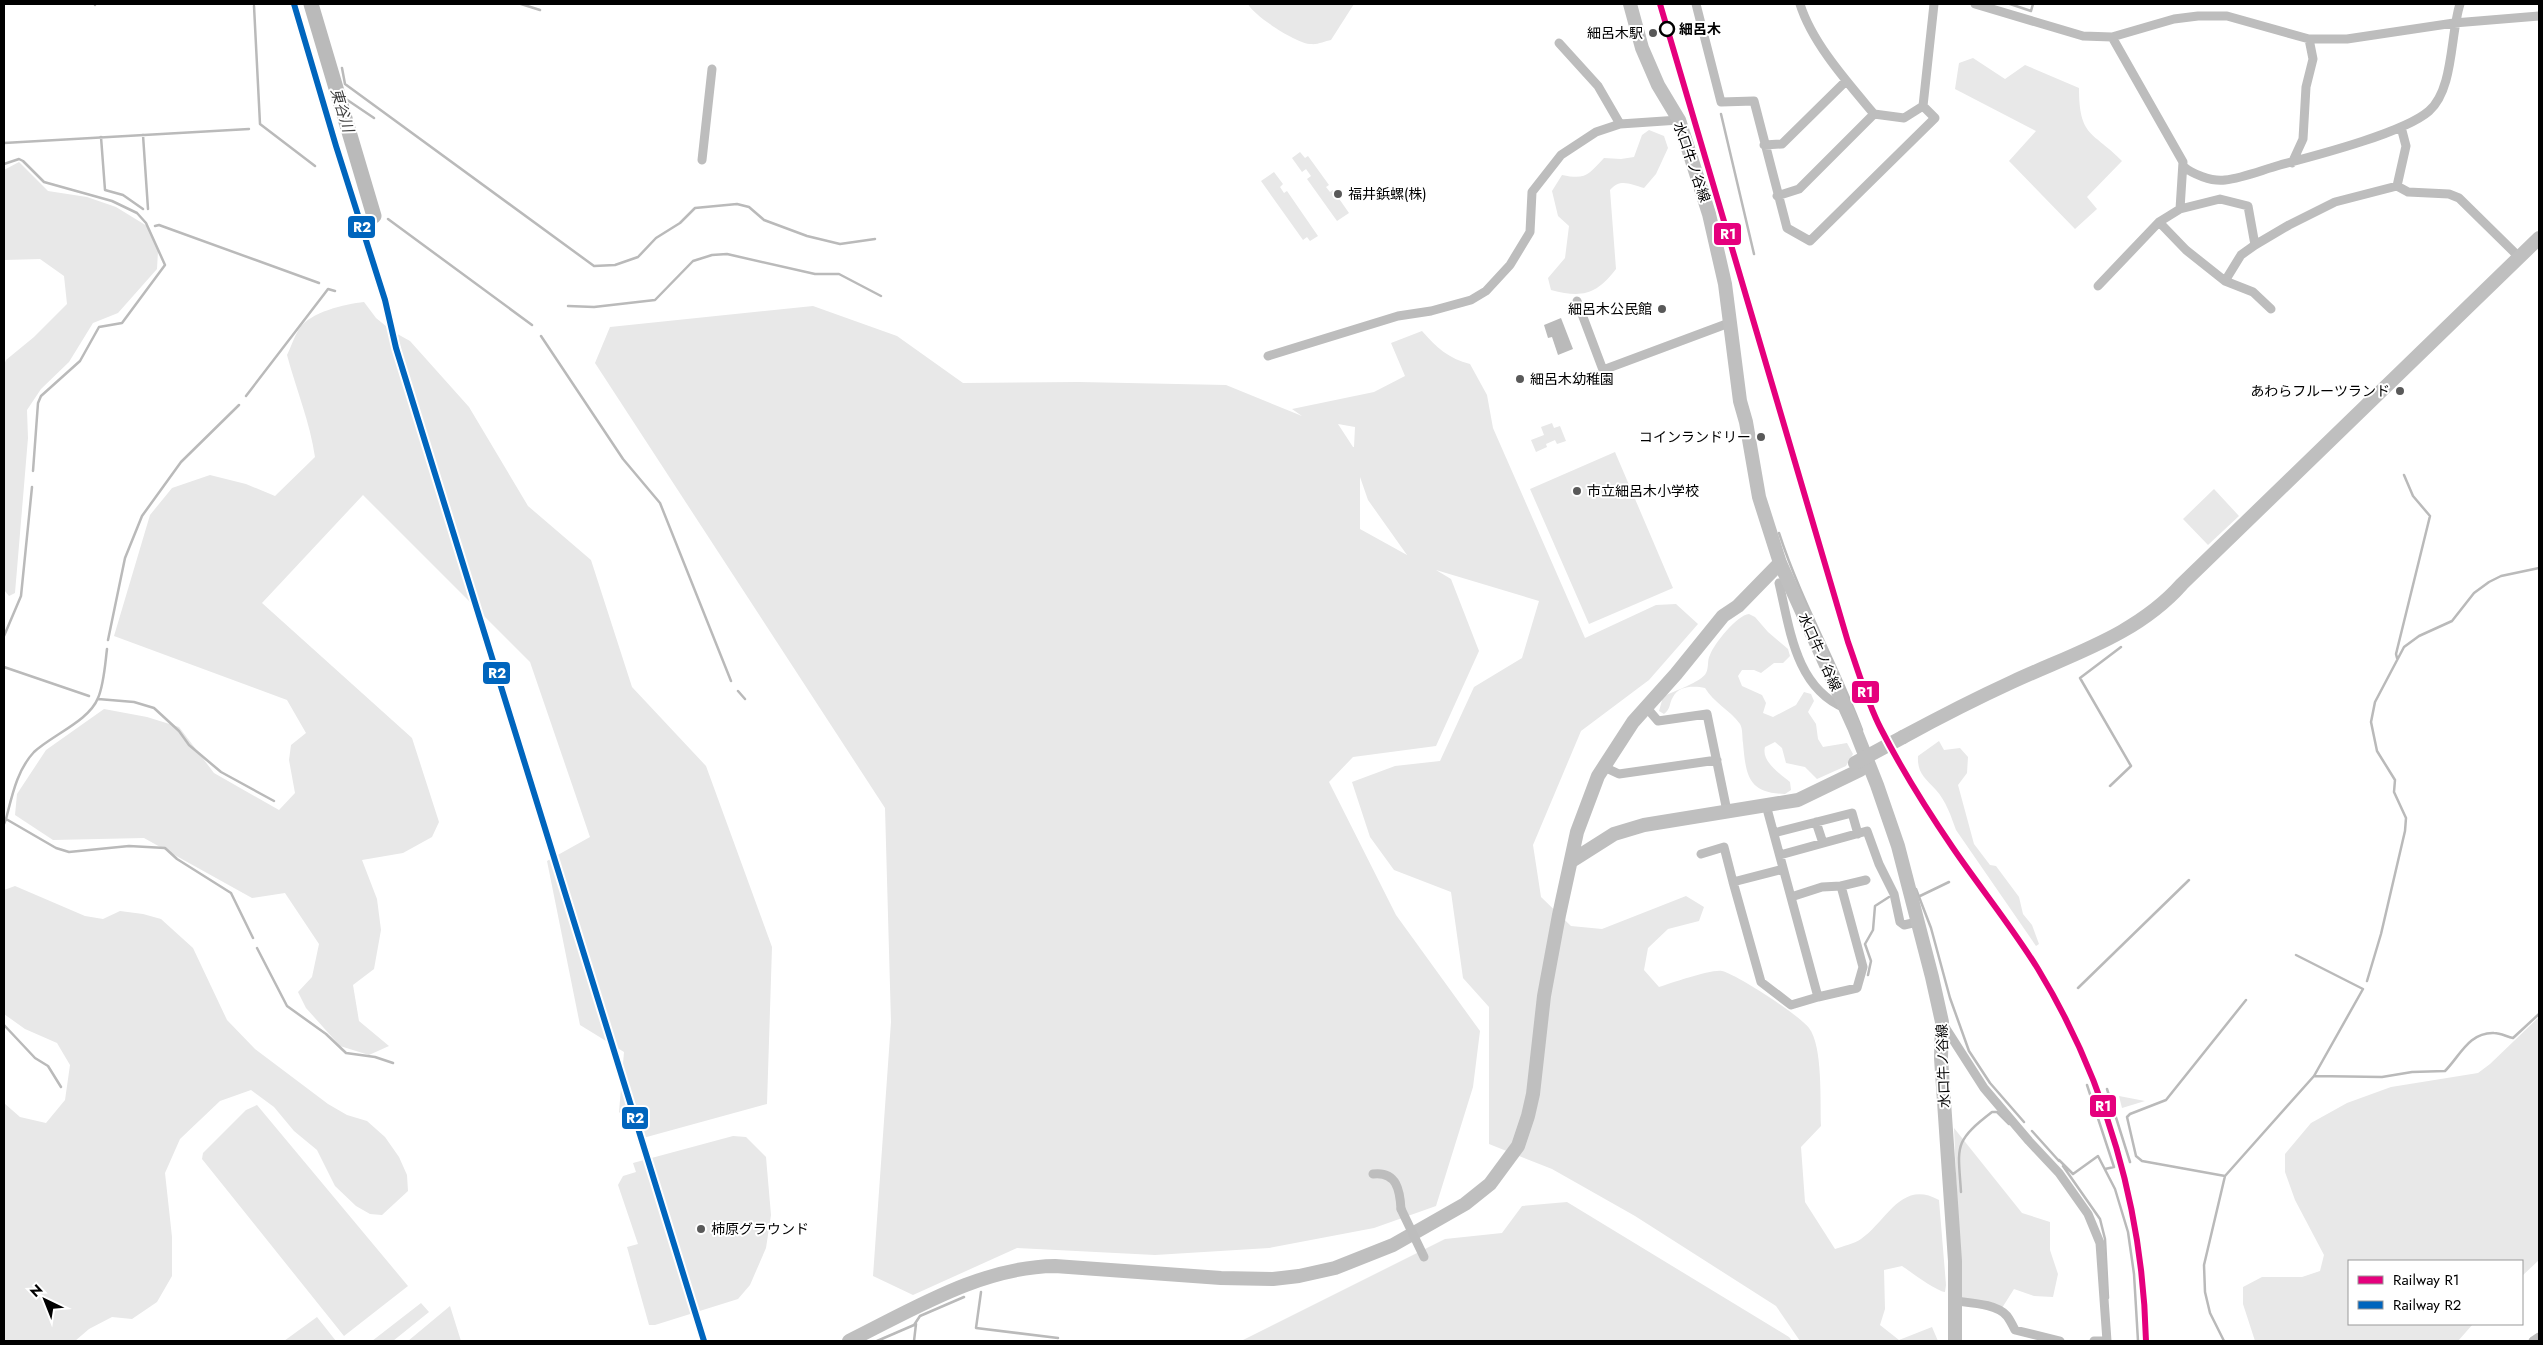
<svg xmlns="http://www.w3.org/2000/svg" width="2543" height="1345" font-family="Jost,'Noto Sans JP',sans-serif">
  <rect width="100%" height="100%" fill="#fff"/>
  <!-- green -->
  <path fill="#e8e8e8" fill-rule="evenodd" d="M 1248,4 L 1354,4 L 1331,40 C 1325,41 1317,45 1311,44 C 1297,44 1254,16 1248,4 Z
    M 1973,58 L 2005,79 L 2025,65 L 2079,88 C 2079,138 2093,131 2122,161 L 2087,197 L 2097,209 L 2075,229 L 2009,161 L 2036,131 L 1955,89 L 1959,63 Z
    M 1649,130 L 1664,136 L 1668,148 L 1656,174 L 1644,188 C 1630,184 1620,178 1610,190 L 1616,269 C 1596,295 1582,298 1551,290 L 1548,278 L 1565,258 L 1569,226 L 1558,216 L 1552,191 L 1562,175 C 1586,180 1588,175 1604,158 L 1621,159 L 1634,157 L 1642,135 Z
    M 1300,152 L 1305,158 L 1308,156 L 1329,185 L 1326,187 L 1330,192 L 1333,190 L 1349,213 L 1337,221 L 1307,179 L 1311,176 L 1306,169 L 1302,172 L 1292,158 Z
    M 19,162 L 48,191 L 87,197 L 116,207 L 147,226 L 158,251 L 157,269 L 118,313 L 93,323 L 69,362 L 41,389 L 27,410 L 28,438 L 15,593 L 9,596 L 4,590 L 4,365 L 6,360 L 34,337 L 67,304 L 64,276 L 40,259 L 4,260 L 4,170 Z
    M 1274,172 L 1283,184 L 1280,187 L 1284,193 L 1287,191 L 1318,236 L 1310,241 L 1307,237 L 1303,240 L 1261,181 Z
    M 364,302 L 376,318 L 392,331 L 410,341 L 469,407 L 528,506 L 591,560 L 632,687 L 706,766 L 772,947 L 767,1104 L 643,1138 L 619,1112 L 624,1052 L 580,1025 L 547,861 L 590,837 L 530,662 L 363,495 L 262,603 L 412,738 L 439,822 L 432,837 L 403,853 L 362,860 L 377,899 L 381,930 L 374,969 L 353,985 L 359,1021 L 389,1046 L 369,1055 L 340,1046 L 306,1008 L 298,992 L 312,977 L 319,944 L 285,893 L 252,898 L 144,838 L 53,840 L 15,815 L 17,794 L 46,750 L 104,709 L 147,717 L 179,727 L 214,773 L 279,810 L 295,793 L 289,760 L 291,745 L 306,733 L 287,700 L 114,636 L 150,515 L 172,488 L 210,475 L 246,484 L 275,496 L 315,457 C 310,422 296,389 287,355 C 291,347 294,337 299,329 C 310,312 345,304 364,302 Z
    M 813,306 L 897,336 L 963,383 L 1079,382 L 1226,385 L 1302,416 L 1292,409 L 1374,392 L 1405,376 L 1391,343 L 1422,331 C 1436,347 1449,359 1470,364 L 1487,395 L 1493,428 L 1585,638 L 1656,605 L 1676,604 L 1698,624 L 1649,680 L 1581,731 L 1533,845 L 1541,897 L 1571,926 L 1602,929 L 1686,896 L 1704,907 L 1699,921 L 1668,929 L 1648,948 L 1644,970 L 1659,987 C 1672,983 1711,969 1722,971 C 1738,975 1799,1015 1809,1028 C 1823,1046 1820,1102 1821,1126 L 1801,1147 L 1805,1202 L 1835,1249 C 1843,1246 1854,1244 1861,1239 C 1887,1221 1901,1179 1939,1200 L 1946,1285 L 1945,1292 C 1936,1291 1911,1272 1902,1266 L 1884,1270 L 1885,1309 L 1880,1325 L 1899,1340 L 1932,1327 L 1938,1341 L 1800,1341 L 1776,1306 L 1635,1216 L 1552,1169 L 1489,1144 L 1489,1007 L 1463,978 L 1451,892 L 1394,870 L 1370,837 L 1352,782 L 1395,766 L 1440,761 L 1474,687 L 1522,658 L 1539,601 L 1436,570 L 1451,579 L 1479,651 L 1436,746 L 1353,757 L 1329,782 L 1396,915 L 1480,1031 L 1473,1087 L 1436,1206 L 1374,1228 L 1269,1248 L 1155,1255 L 1017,1248 L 913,1295 L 873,1276 L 891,1022 L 885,808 L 595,363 L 610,327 ZM 1338,424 L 1355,427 L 1354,447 L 1353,447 ZM 1360,477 L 1368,500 L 1407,555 L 1360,529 Z
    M 1552,423 L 1554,428 L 1560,426 L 1566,441 L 1557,444 L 1555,440 L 1546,444 L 1547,447 L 1536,452 L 1531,440 L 1544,435 L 1541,427 Z
    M 1615,452 L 1673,588 L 1589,624 L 1530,489 Z
    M 2214,489 L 2239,516 L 2208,545 L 2183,519 Z
    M 1749,614 L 1755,617 L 1768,632 L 1788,649 L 1790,656 L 1783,663 L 1774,663 L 1761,673 L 1754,670 L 1742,670 L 1738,676 L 1742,686 L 1762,695 L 1766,703 L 1763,713 L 1773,717 L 1796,705 L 1804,692 L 1811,694 L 1814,701 L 1808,712 L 1816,724 L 1818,739 L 1823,747 L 1847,743 L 1853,754 L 1846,766 L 1817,779 L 1805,767 L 1786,763 L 1782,748 L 1775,742 L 1765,747 C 1761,761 1780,774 1790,782 L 1791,790 L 1785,794 C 1748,793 1746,776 1743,743 C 1742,737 1743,729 1740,724 C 1730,710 1714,703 1705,688 C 1695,686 1679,685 1673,697 C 1669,703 1671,709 1664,714 L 1659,711 L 1663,697 C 1673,691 1702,682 1706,673 C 1709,668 1707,660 1710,655 C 1714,644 1737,615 1749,614 Z
    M 1939,741 L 1944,750 L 1960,748 L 1968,757 L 1967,773 L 1958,785 L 1974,844 L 1990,865 L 1996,866 L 2019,897 L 2023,914 L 2032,925 L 2039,944 L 2036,946 L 1956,830 C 1951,816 1946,801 1936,790 C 1925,778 1917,773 1918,756 Z
    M 15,886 L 85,916 L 103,919 L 120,911 L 143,914 L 161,919 L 193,948 L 227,1020 L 255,1049 L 328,1104 L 347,1115 L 367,1121 L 385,1137 L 399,1157 L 407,1175 L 408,1191 L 382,1215 L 370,1214 L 356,1206 L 335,1186 L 317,1150 L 294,1131 L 274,1107 L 251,1090 L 220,1101 L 180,1139 L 165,1173 L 172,1237 L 172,1276 L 157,1302 L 132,1319 L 112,1317 L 89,1329 L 75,1341 L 4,1341 L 4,1103 L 20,1117 L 46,1123 L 65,1100 L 70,1065 L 57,1043 L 25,1029 L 4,1014 L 4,890 Z
    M 2539,1017 L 2539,1260 L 2522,1276 L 2522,1261 L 2349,1261 L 2349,1324 L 2473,1324 L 2458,1341 L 2255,1341 L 2243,1304 L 2243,1287 L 2262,1277 L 2302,1277 L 2320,1271 L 2324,1255 L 2295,1200 L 2285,1172 L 2285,1154 L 2311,1123 L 2347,1103 L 2391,1087 L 2478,1073 L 2490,1064 Z
    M 2119,1096 L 2145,1101 L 2122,1108 Z
    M 257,1105 L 408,1286 L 344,1336 L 202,1159 L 203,1153 L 246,1110 Z
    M 1954,1128 L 2022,1213 L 2050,1222 L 2050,1250 L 2058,1274 L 2053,1297 L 2034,1296 L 2014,1289 L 2002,1308 L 1961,1299 Z
    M 733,1136 L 746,1137 L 766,1157 L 771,1215 L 766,1248 L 750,1285 L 738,1299 L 655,1325 L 649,1325 L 627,1247 L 638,1244 L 618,1185 L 623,1176 L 636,1172 L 633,1163 Z
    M 1567,1202 L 1789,1337 L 1792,1341 L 1241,1341 L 1445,1239 L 1502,1233 L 1522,1206 Z
    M 421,1303 L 429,1312 L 393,1341 L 372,1341 Z
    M 450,1306 L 461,1341 L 408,1341 Z
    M 317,1317 L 336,1341 L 284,1341 Z"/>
  <!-- water -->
  <path fill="#bababa" d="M 1561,318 L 1573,349 L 1558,355 L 1552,337 L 1548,338 L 1544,325 Z"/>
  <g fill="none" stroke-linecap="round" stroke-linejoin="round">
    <!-- stream -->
    <path stroke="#bababa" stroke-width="2.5" d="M 95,4 L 95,5
      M 521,4 L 540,10
      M 2010,4 L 2031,11 L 2033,4
      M 254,6 L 260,124 L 315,166
      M 342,68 L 345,84 L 594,266 L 615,265 L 638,257 L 656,238 L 680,223 L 695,208 L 737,204 L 749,207 L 764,220 L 807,236 L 840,244 L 875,239
      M 337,93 L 374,118
      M 1721,114 L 1754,254
      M 143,135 L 148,209
      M 101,137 L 105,190 L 123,195 L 143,209
      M 4,143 L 249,129
      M 4,164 L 19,159 L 23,161 L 44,182 L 112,201 L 137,213 L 146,223 L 165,265 L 122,323 L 99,327 L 80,361 L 41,396 L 38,403 L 33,471
      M 388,219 L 532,325
      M 155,226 L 159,225 L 319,283
      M 568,306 L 594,307 L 655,300 L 693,261 L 712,255 L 727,254 L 815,274 L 839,274 L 881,296
      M 541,336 L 623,459 L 660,503 L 731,681
      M 246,396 L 325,293 L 328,289 L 335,291
      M 1779,533 C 1801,601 1837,663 1862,730
      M 4,636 L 21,596 L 32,487
      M 108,640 L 125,558 L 142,516 L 181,462 L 239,405
      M 107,649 C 105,665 104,684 98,698 C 89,721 52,735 34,752 C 17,770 12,796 6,819 L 56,848 L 69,852 L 129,846 L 165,848 L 177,859 L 231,893 L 253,938
      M 2397,658 L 2396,654 L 2430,516 L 2413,496 L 2404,475
      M 4,667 L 89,696
      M 738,691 L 745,699
      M 98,699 L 134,702 L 154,708 L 179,731 L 189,745 L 221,772 L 274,801
      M 2110,786 L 2131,766 L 2080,678 L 2121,647
      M 4,824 L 6,819
      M 1916,889 L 1931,928 L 1950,998 L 1969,1051 L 1990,1083 L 2024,1122
      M 1920,896 L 1949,882
      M 257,948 L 287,1006 L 326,1034 L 346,1053 L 375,1057 L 393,1063
      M 1868,975 L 1871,961 L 1865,944 L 1873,930 L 1875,906 L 1889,897
      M 2367,981 L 2381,934 L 2405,831 L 2406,818 L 2394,792 L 2395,780 L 2377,751 L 2371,722 L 2375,702 L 2404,647 L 2419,636 L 2452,621 L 2474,593 L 2489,582 L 2501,576 L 2539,568
      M 2078,988 L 2189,880
      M 4,1025 L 35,1058 L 48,1066 L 61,1087
      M 2314,1076 L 2382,1077 L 2412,1072 L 2445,1071 C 2460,1056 2469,1032 2494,1033 C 2501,1033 2507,1037 2513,1038 L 2539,1014
      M 2087,1085 L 2114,1167 L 2105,1169
      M 2107,1089 L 2130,1162
      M 2032,1131 L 2059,1161
      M 2059,1160 L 2073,1174 L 2098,1156 L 2115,1189 L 2128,1232 L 2134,1274 L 2138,1341
      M 2063,1166 L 2100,1219 L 2105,1239 L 2108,1298
      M 2225,1176 L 2142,1161 L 2136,1156 L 2127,1117 L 2130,1114 L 2166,1100 L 2246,1000
      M 1961,1192 C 1958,1146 1953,1142 1992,1112 L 1997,1112 L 2009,1124
      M 981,1292 L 976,1328 L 1058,1338
      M 877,1341 L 914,1325 L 920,1316 L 964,1297
      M 914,1341 L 916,1324
      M 2224,1341 L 2210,1313 L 2205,1292 L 2204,1265 L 2225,1176 L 2314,1076 L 2363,989 L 2296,955"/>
    <!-- river -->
    <path stroke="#bababa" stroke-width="15" d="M 311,4 L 374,216"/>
    <!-- street -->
    <path stroke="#bdbdbd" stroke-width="9" d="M 1696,4 L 1721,102 L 1754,101 L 1787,228 L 1810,241 L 1935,118 L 1923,106 L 1934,4
      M 1800,4 C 1812,43 1848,83 1874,114 L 1904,118 L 1923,106
      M 1975,4 L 2083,36 L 2112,37 L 2174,19 L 2198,16 L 2227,16 L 2309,39 L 2347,39 L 2454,23 L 2539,16
      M 1559,43 L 1598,86 L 1620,124
      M 1764,145 L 1782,144 L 1846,81
      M 702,160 L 712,69
      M 2292,163 L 2303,139 L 2306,87 L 2313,59 L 2309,39
      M 2183,166 C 2192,174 2212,182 2225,180 C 2243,178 2262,170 2280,165 C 2314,156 2404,133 2429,111 C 2454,89 2450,35 2460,4
      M 2397,186 L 2406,146 L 2401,127
      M 1777,196 L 1799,189 L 1874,114
      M 2180,209 L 2220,199 L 2248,206 L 2255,245
      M 2159,222 L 2186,250 L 2225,281 L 2253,292 L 2271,309
      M 2225,281 L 2241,255 L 2255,245 L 2289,225 L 2335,202 L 2397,186 L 2408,192 L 2449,194 L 2459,198 L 2520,258
      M 2098,286 L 2159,222 L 2180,209 L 2183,162 L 2112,37
      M 1577,301 L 1603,370 L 1729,323
      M 1268,356 L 1398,316 L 1431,311 L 1471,300 L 1486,291 L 1510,265 L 1530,232 L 1532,192 L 1561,155 L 1596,132 L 1620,124 L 1679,120
      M 1779,583 C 1790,630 1796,688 1845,708
      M 1646,707 L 1658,721 L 1707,714 L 1727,811
      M 1604,767 L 1619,774 L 1717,760
      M 1766,805 L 1818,997 L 1857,988 L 1863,967 L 1841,886 L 1822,887 L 1791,897
      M 1816,822 L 1823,843
      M 1774,833 L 1852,813 L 1858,834
      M 1701,854 L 1724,847 L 1733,882
      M 1780,855 L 1867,831 L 1879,864 L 1894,894 L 1900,922 L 1904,925 L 1917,922
      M 1783,869 L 1733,882 L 1761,982 L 1791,1005 L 1818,997
      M 1841,886 L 1866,880
      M 1943,1024 L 1984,1088 L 2029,1141 L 2059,1173 L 2088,1214 L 2100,1243 L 2107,1341
      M 1373,1174 C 1397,1171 1400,1191 1401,1209
      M 1956,1301 C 1971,1303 1997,1304 2007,1316 C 2010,1320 2013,1326 2015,1330 L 2060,1341
      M 2094,1341 L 2107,1341
      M 2533,1341 L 2539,1337"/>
    <!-- secondary -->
    <path stroke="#bfbfbf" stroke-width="14" d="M 1630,4 L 1642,48 L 1658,85 L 1679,120 L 1709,214 L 1725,284 L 1740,401 L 1746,422 L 1759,497 L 1780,563 L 1854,727 L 1877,785 L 1898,846 L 1932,977 L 1942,1022 L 1941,1058 L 1955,1261 L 1955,1341
      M 1903,737 C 1938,718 1975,699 2012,682 C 2072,654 2137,635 2182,584 L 2539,238
      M 1573,860 L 1614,834 L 1644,825 L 1798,800 L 1860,770
      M 849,1341 C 914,1309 981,1267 1055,1266 L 1221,1278 L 1273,1279 L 1299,1276 L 1335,1268 L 1393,1245 L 1465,1204 L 1490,1184 L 1518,1146 L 1528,1116 L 1533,1094 L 1544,996 L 1559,915 L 1577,832 L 1598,776 L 1633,722 L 1676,674 L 1723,616 L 1738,606 L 1780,563"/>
    <!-- street-bridge -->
    <path stroke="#bdbdbd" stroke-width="9" d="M 1401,1209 L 1424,1257"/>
    <!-- secondary-bridge -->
    <path stroke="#bfbfbf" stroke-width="14" d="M 1855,763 L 1903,737"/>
    <!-- rail-1 casing -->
    <g stroke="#fff" stroke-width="10">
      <path id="rail-1" d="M 1660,4 L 1848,642 C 1858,670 1867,702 1881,729 C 1902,770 1927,810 1953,848 C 1981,889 2012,927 2038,969 C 2106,1081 2143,1210 2146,1341"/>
    </g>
    <!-- rail-2 casing -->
    <g stroke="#fff" stroke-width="10">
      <path id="rail-2" d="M 294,4 L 336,146 L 385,300 L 396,348 L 704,1341"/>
    </g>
    <!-- rail-1 -->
    <use href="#rail-1" stroke="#e5007d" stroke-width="6"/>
    <!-- rail-2 -->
    <use href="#rail-2" stroke="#0065bd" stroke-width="6"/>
  </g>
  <!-- markers -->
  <circle fill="#fff" stroke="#000" stroke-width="2.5" cx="1667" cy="29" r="7"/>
  <g fill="#595959" stroke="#fff" stroke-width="2">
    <circle cx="1653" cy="33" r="5"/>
    <circle cx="1338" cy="194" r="5"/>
    <circle cx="1662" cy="309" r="5"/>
    <circle cx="1520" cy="379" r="5"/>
    <circle cx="2400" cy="391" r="5"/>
    <circle cx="1761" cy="437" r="5"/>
    <circle cx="1577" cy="491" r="5"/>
    <circle cx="701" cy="1229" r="5"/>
  </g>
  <g text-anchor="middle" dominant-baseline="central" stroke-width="4" stroke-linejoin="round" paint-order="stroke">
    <!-- stop labels -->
    <g font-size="14" font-weight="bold" fill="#000" stroke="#fff" text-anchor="start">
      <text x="1679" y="29">細呂木</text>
    </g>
    <!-- poi labels -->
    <g font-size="14" fill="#000" stroke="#fff" text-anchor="end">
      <text x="1643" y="33">細呂木駅</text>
      <text x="1348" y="194" text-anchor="start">福井鋲螺(株)</text>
      <text x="1652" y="309">細呂木公民館</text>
      <text x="1530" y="379" text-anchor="start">細呂木幼稚園</text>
      <text x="2390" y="391">あわらフルーツランド</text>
      <text x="1751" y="437">コインランドリー</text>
      <text x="1587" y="491" text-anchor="start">市立細呂木小学校</text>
      <text x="711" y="1229" text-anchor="start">柿原グラウンド</text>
    </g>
    <!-- street labels -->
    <g font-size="14" fill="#000" stroke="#fff">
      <text transform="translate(1692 162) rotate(71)">水口牛ノ谷線</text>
      <text transform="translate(1820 652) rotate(66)">水口牛ノ谷線</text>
      <text transform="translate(1943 1066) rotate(-92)">水口牛ノ谷線</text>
    </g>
    <!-- water labels -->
    <g font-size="15" font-style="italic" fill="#3e3e3e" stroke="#fff">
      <text transform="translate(342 110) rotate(73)">東谷川</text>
    </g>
  </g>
  <g stroke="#fff" stroke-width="2">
    <rect x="347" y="215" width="29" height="24" rx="5" fill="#0065bd"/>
    <rect x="1713" y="222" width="29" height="24" rx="5" fill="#e5007d"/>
    <rect x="482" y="661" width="29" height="24" rx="5" fill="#0065bd"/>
    <rect x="1851" y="680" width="29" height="24" rx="5" fill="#e5007d"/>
    <rect x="2089" y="1094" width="28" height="24" rx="5" fill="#e5007d"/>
    <rect x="621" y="1106" width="28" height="24" rx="5" fill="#0065bd"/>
  </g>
  <g font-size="14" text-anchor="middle" font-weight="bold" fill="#fff">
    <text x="362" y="232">R2</text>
    <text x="1728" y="239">R1</text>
    <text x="497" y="678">R2</text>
    <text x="1865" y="697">R1</text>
    <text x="2103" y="1111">R1</text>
    <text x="635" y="1123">R2</text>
  </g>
  <!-- border -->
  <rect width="2543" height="1345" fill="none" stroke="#000000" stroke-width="10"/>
  <!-- legend -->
  <rect x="2348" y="1260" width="175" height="65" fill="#ffffff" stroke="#999999"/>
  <rect x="2358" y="1276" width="25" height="8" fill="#e5007d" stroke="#999999"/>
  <text x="2393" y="1285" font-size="15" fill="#000000">Railway R1</text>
  <rect x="2358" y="1301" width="25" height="8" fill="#0065bd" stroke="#999999"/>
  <text x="2393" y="1310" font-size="15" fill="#000000">Railway R2</text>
  <!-- north arrow -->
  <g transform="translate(45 1300) rotate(317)" stroke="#ffffff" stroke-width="4" paint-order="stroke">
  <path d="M0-4L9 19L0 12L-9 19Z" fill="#000000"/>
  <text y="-8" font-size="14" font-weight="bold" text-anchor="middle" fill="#000000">N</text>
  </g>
</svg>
